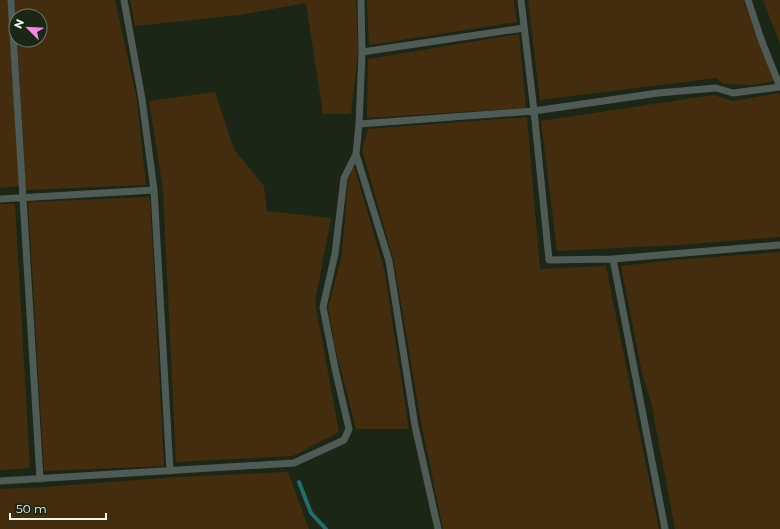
<svg xmlns="http://www.w3.org/2000/svg" width="780" height="529" font-family="Montserrat,sans-serif">
  <rect width="100%" height="100%" fill="#1b2616"/>
  <!-- green -->
  <path fill="#442d0f" d="M 0,0 L 8,0 L 19,186 L 0,188 Z
    M 15,0 L 115,0 L 137,100 L 146,185 L 26,190 L 17,40 L 40,40 L 40,16 L 16,17 Z
    M 130,0 L 356,0 L 358,52 L 351,114 L 323,114 L 306,3 L 239,15 L 135,26 Z
    M 367,0 L 514,0 L 517,22 L 369,45 Z
    M 528,0 L 743,0 L 774,81 L 754,85 L 723,84 L 717,78 L 540,100 Z
    M 763,0 L 780,0 L 780,44 Z
    M 519,34 L 526,108 L 367,118 L 368,59 Z
    M 215,92 L 234,149 L 264,186 L 267,211 L 331,218 L 315,302 L 339,432 L 293,456 L 176,462 L 163,190 L 149,101 Z
    M 779,93 L 780,96 L 780,237 L 678,245 L 557,251 L 541,121 L 713,95 L 733,101 Z
    M 527,117 L 540,269 L 606,266 L 659,529 L 443,529 L 421,422 L 394,262 L 362,150 L 368,129 Z
    M 354,166 L 384,268 L 409,429 L 356,429 L 336,351 L 328,307 L 342,255 L 348,180 Z
    M 150,197 L 164,466 L 44,471 L 28,202 Z
    M 0,204 L 15,204 L 30,468 L 0,470 Z
    M 780,252 L 780,529 L 675,529 L 651,402 L 642,373 L 621,266 L 674,260 Z
    M 288,472 L 309,529 L 0,529 L 0,489 L 45,487 L 176,477 Z"/>
  <g fill="none" stroke-linecap="round" stroke-linejoin="round">
    <!-- stream -->
    <path stroke="#28696d" stroke-width="4" d="M 299,482 L 311,513 L 326,529"/>
    <!-- service -->
    <path stroke="#505b56" stroke-width="7" d="M 11,0 L 40,479
      M 124,0 L 142,99 L 154,190 L 170,471
      M 361,0 L 362,52
      M 521,0 L 534,111 L 549,260 L 613,259
      M 748,0 L 761,39 L 780,87
      M 359,124 L 362,52 L 524,28
      M 0,199 L 154,190
      M 0,481 L 294,463 L 344,440 L 349,429 L 336,373 L 323,307 L 335,254 L 344,178 L 356,154
      M 438,529 L 415,426 L 389,261 L 356,154 L 359,124 L 534,111 L 658,93 L 716,88 L 733,93 L 780,87
      M 665,529 L 613,259 L 780,245"/>
  </g>
  <!-- north arrow -->
  <g transform="translate(28 28) rotate(294)"><circle r="19" fill="#1b2616" stroke="#707a6c"/>
  <path d="M0-3L7 15L0 10L-7 15Z" fill="#f788eb"/>
  <text y="-6" font-size="11" font-weight="bold" text-anchor="middle" fill="#eff7ec">N</text>
  </g>
  <!-- scale -->
  <path d="M10 513v6h96v-6" fill="none" stroke="#eff7ec" stroke-width="2"/>
  <text x="16" y="513" font-size="12" fill="#eff7ec" stroke="#1b2616" stroke-width="3" paint-order="stroke">50 m</text>
</svg>
